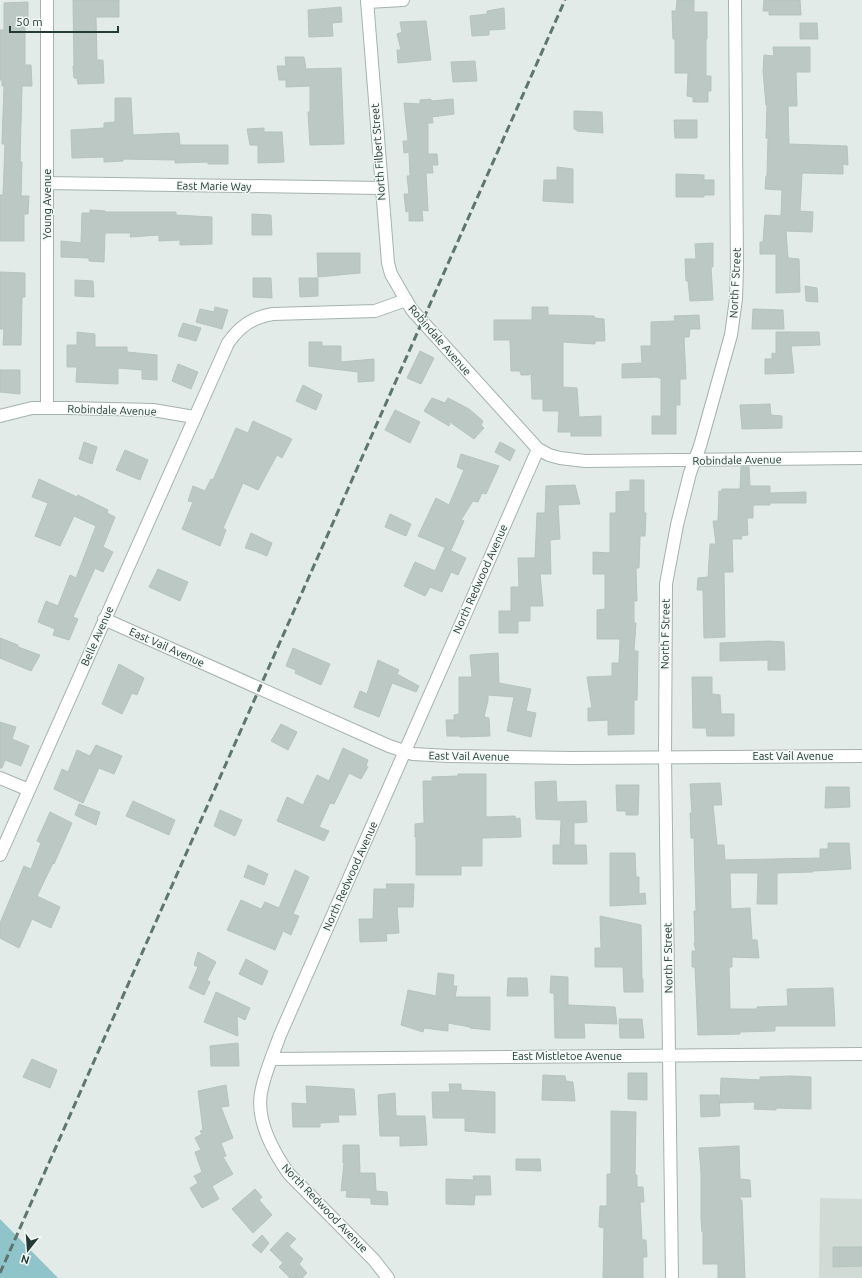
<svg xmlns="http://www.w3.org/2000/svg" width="862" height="1278" font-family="Ubuntu,sans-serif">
  <rect width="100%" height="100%" fill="#e2ebe7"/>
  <!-- built -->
  <path fill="#d0dbd6" d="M 820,1198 L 862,1199 L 862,1278 L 819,1278 Z"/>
  <!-- water -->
  <path fill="#8fc4cb" d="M 0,1219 L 58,1278 L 0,1278 Z"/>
  <!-- building -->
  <path fill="#bbc8c3" stroke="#b5c4bd" d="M 73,0 L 119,0 L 119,17 L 96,17 L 97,60 L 103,60 L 104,83 L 78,84 L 77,78 L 74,78 L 73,66 L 74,66 Z
    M 677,0 L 694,0 L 694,12 L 707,12 L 707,39 L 706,39 L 706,76 L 711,76 L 711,91 L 708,91 L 708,102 L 693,102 L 693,97 L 687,96 L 688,73 L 675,73 L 675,39 L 673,39 L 672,11 L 676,11 Z
    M 764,0 L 800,0 L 801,15 L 769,15 L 769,11 L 763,11 Z
    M 28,2 L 28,22 L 25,22 L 25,65 L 31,65 L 32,86 L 22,86 L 20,162 L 22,162 L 21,196 L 29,196 L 28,214 L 24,214 L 24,241 L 0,241 L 0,195 L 3,195 L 5,144 L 2,144 L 4,86 L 2,86 L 2,80 L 0,80 L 0,30 L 4,30 L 4,3 Z
    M 341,7 L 342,22 L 332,23 L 333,36 L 309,37 L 308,10 Z
    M 504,8 L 505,29 L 489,30 L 489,35 L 472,36 L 470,16 L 487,14 L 487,11 Z
    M 426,21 L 431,60 L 398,63 L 397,50 L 401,50 L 397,34 L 402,32 L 400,22 Z
    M 800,23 L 817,23 L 818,39 L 800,39 Z
    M 773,47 L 810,47 L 810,72 L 796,72 L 797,106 L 788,106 L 789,144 L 847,146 L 848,165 L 843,164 L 843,174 L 802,173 L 800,211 L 813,212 L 812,232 L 786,231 L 788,258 L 799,259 L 800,292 L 776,293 L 776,254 L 760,254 L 760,242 L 763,242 L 765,215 L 781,216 L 782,190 L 765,189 L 766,176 L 767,176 L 768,138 L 766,138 L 767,105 L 766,105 L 763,71 L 764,55 L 774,56 Z
    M 285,57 L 304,57 L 306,69 L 341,68 L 344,144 L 310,145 L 308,112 L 310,112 L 310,86 L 286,87 L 286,80 L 279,80 L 277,66 L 286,66 Z
    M 475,61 L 477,81 L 453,82 L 451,62 Z
    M 115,98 L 131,98 L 133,135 L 179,133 L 180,145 L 228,145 L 228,164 L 208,164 L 208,162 L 175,163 L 175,160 L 123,159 L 123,161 L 104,162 L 104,157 L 72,158 L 71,130 L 104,128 L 104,123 L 115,122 Z
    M 431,99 L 431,101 L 453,99 L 454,114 L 432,117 L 433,123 L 428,123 L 428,154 L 437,154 L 438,165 L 432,165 L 433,173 L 426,173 L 428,211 L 422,210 L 423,221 L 409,221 L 409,211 L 406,212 L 404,194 L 409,194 L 407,176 L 410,176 L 409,152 L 404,153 L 403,141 L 408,141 L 404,103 L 420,104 L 420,100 Z
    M 574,111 L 602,112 L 603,133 L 577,131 L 577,130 L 574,129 Z
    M 674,120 L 697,120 L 697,138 L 675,138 Z
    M 264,128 L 264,132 L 282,132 L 284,162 L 258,163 L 258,145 L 250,145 L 247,129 Z
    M 557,167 L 573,169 L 573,203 L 543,201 L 544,180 L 557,180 Z
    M 676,174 L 704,175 L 704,180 L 714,180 L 714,195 L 704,195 L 704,197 L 676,197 Z
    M 90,210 L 105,211 L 105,212 L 176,212 L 176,215 L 212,217 L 212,244 L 180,245 L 180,240 L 159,241 L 159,235 L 130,237 L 131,233 L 105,233 L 104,262 L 89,261 L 89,258 L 61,257 L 61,241 L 81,243 L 82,213 L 90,213 Z
    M 252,214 L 271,215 L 272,235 L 252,235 Z
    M 713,243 L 713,267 L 711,267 L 713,300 L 690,301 L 688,281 L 686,281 L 685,259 L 696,259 L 695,244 Z
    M 317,253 L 360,253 L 360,273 L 318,277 Z
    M 0,272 L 25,273 L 25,297 L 22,297 L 21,345 L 3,345 L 4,329 L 0,329 Z
    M 253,278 L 271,278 L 272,298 L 253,297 Z
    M 299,278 L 318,278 L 318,296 L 300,297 Z
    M 75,280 L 93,281 L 94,297 L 75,296 Z
    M 805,286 L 817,288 L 818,302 L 806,301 Z
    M 215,307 L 228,310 L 222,329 L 196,322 L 200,309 L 214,312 Z
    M 532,307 L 548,307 L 548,315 L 594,316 L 595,318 L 604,319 L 605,341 L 595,341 L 595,344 L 563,342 L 563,387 L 577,388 L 579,417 L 601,416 L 601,436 L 571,436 L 571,432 L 558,432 L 559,411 L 543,411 L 543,399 L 532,399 L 531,373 L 529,375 L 521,375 L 520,371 L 511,371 L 510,340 L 494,340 L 494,320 L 532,320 Z
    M 753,309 L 783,310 L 784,329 L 752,329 Z
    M 699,315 L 700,329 L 690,329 L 689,337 L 684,337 L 686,379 L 680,379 L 680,405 L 676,405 L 676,434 L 652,434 L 652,416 L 661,416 L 661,378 L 658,378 L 658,377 L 622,378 L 622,364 L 642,363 L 641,346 L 651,346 L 651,322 L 675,321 L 674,316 Z
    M 183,323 L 201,328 L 196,341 L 178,336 Z
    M 77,332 L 95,334 L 95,347 L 127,347 L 127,352 L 157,355 L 157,380 L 142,379 L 142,370 L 118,368 L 118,384 L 76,382 L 77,367 L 67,367 L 67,345 L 77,345 Z
    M 776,332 L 819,332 L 820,345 L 791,346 L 794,373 L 765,374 L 765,359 L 772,359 L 772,353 L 776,354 Z
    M 309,342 L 322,342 L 322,346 L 341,346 L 341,362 L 374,359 L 374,381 L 358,382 L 358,372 L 309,366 Z
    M 420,351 L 434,358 L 421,384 L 407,378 Z
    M 178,364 L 198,372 L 191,389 L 172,381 Z
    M 0,370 L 20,370 L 20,394 L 0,392 Z
    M 303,385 L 322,395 L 316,410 L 296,401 Z
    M 432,398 L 445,403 L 448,398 L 469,409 L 483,421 L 481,425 L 484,428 L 474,439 L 450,422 L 449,426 L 424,411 Z
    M 770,404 L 771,415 L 782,416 L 782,428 L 742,429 L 740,405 Z
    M 395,410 L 420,422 L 410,443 L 385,430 Z
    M 253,421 L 292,439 L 282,458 L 277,455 L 258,490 L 243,483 L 223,528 L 226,530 L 220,546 L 182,529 L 193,502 L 188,501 L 193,486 L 205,491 L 211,479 L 213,480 L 236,428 L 248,433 Z
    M 84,442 L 97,447 L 92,464 L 79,459 Z
    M 500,442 L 515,450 L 510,461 L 495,452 Z
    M 125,450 L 148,460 L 140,480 L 116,470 Z
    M 461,454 L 499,466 L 486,494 L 482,493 L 478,502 L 473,501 L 461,520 L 464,521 L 451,550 L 418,536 L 436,498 L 449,505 L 464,470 L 457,467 Z
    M 741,467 L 749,467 L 750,486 L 770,486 L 770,493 L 806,492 L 806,503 L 770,503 L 770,505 L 753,505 L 753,518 L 747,518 L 748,535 L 741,536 L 742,539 L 732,539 L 733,572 L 724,572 L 725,637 L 704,638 L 703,590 L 697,590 L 698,578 L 708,577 L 710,544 L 716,544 L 713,521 L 718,521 L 719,491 L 721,492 L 722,489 L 740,489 Z
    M 39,479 L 77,497 L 78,495 L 108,510 L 107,513 L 115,517 L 103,547 L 113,552 L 103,572 L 95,568 L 73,617 L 78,619 L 69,640 L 53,635 L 55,629 L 38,622 L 46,601 L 58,606 L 70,575 L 76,578 L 96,526 L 74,516 L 60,546 L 35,536 L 48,503 L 32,497 Z
    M 630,480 L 644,480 L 644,513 L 646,513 L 645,536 L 640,536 L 639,568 L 636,568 L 637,601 L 634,601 L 634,623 L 636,623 L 634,651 L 638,651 L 637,700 L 634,700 L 634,734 L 608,735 L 608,720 L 588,721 L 588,708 L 592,708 L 587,677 L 612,676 L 612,663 L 619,663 L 620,639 L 597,639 L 597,610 L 605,609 L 605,574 L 593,574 L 593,552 L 610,553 L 610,513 L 616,513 L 616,492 L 630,491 Z
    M 575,485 L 580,504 L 558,505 L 560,539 L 550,540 L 551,574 L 540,574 L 543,606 L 530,606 L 530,621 L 518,621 L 518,633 L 499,633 L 499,611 L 511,611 L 511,587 L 519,587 L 518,558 L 535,558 L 537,513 L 545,513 L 546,486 Z
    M 390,514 L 411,524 L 406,536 L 385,527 Z
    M 251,533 L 272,543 L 267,556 L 255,551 L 245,548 Z
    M 445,548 L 466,558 L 458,575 L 451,572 L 442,592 L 430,587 L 425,596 L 404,586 L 415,562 L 435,571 Z
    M 158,569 L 188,582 L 180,601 L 149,587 Z
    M 0,638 L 18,645 L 18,647 L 40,655 L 31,671 L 0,658 Z
    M 769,641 L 784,642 L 785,670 L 768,670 L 768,660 L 720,661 L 720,643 Z
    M 293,648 L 330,664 L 321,685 L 295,673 L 296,670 L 286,666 Z
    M 498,653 L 499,683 L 531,689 L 526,711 L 536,713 L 531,737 L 507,731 L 514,697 L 488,695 L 488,700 L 484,717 L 489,718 L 490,736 L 460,737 L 460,736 L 447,736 L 446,720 L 454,720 L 454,715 L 459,714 L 459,677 L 472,677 L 470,655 Z
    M 378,660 L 399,670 L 397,674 L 419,686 L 416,692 L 392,683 L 379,717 L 354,707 L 360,691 L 367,694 Z
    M 119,664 L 144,678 L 137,695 L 132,693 L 122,714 L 102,704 Z
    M 692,677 L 712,677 L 712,694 L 720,695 L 721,714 L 734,714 L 734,736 L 707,736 L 706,728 L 693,728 Z
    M 0,722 L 16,727 L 12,739 L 29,746 L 21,766 L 5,760 L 2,768 L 0,768 Z
    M 281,724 L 297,732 L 288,750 L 271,741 Z
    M 96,745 L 122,756 L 114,774 L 99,768 L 83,803 L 54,789 L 62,769 L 68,772 L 77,750 L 90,756 Z
    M 343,748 L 368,760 L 366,766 L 368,767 L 361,779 L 349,773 L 334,804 L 330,803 L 319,827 L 329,831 L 324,841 L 277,821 L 287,797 L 303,805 L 317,775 L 329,781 Z
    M 458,774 L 486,774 L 486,817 L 515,816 L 516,819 L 520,818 L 521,837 L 482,838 L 482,866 L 461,866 L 461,875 L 416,875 L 416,837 L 415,837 L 415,824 L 424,823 L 423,781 L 432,781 L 432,777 L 458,776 Z
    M 556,781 L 557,802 L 586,801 L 587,822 L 574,823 L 574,845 L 586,845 L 587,864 L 553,864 L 553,845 L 560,845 L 561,820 L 536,819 L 535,782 Z
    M 720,783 L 722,805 L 713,805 L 717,845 L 724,845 L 725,860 L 820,858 L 820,849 L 828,849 L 828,843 L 849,843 L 851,869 L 813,871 L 813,872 L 777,873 L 777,904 L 757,904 L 758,873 L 730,873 L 731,909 L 750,908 L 752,940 L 757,940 L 759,958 L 732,957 L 732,967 L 729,967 L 730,1009 L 757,1009 L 757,1007 L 788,1006 L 787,989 L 833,988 L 835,1026 L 775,1026 L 775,1031 L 740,1032 L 740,1034 L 698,1035 L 695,967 L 692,967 L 692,951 L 696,951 L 694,943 L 695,943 L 694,911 L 696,911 L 694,838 L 691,838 L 690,813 L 692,813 L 690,784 Z
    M 616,785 L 639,785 L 638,815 L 626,815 L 626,811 L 617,811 Z
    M 826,787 L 849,787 L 850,807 L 825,808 Z
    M 133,801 L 175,820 L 169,835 L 126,816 Z
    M 79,804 L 100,812 L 96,825 L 75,815 Z
    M 220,810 L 242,820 L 235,836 L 214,826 Z
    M 50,812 L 72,823 L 54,864 L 53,863 L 37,896 L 60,907 L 51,928 L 32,919 L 19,948 L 0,938 L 0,923 L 24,866 L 31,869 L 41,843 L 37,841 Z
    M 610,853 L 635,853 L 636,877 L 639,877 L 639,894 L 645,893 L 646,904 L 610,906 Z
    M 248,865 L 268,874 L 264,885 L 244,877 Z
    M 295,870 L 309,877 L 293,914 L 299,916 L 291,935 L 283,931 L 275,950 L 227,930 L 241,900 L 261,909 L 265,902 L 279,908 Z
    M 386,884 L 414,884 L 413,907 L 397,907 L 399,933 L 386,934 L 387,941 L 360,942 L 359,919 L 373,919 L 374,889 L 387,889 Z
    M 600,916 L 641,925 L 642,979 L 643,979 L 643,992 L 624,992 L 623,967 L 595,967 L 595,948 L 601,948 Z
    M 198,952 L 216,962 L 207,980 L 210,982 L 204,995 L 189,988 L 198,967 L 194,965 Z
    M 246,959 L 268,971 L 262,985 L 239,974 Z
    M 438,973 L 454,975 L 453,986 L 457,986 L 455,997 L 490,997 L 490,1030 L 470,1028 L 470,1027 L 448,1023 L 448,1031 L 424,1028 L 423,1032 L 401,1025 L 408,990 L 436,996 Z
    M 551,976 L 568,977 L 568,1005 L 615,1007 L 617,1024 L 584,1023 L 585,1038 L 555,1038 L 554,993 L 550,993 Z
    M 508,978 L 527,978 L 528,996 L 507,996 Z
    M 216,992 L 250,1008 L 245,1020 L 237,1016 L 238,1036 L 204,1022 Z
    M 619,1019 L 642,1019 L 644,1038 L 620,1038 Z
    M 238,1043 L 239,1066 L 211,1066 L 210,1046 Z
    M 32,1059 L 57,1070 L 50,1088 L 23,1077 Z
    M 628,1073 L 647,1073 L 647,1100 L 628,1099 Z
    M 543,1075 L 565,1076 L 566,1081 L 573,1082 L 575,1101 L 542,1100 Z
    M 791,1076 L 811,1077 L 811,1109 L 776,1108 L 776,1110 L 754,1109 L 755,1102 L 720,1103 L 721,1078 L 760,1080 L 760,1077 Z
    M 449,1084 L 461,1084 L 461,1090 L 495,1092 L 495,1133 L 465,1131 L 465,1118 L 433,1118 L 432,1092 L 450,1092 Z
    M 226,1085 L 229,1106 L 221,1107 L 233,1138 L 221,1143 L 226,1156 L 223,1157 L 233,1174 L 212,1186 L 219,1199 L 202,1208 L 190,1188 L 198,1183 L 194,1176 L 202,1172 L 195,1152 L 201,1150 L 195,1138 L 202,1134 L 200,1131 L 203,1130 L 198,1091 Z
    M 306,1086 L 354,1089 L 356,1115 L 338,1115 L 339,1122 L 320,1123 L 320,1127 L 293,1127 L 292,1103 L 307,1104 Z
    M 395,1093 L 396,1116 L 425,1116 L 427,1145 L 400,1146 L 400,1136 L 380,1136 L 378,1095 Z
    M 700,1095 L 719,1095 L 720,1116 L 701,1117 Z
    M 611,1111 L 636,1112 L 635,1175 L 637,1175 L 637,1187 L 643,1187 L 644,1202 L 640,1202 L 642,1240 L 646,1240 L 647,1257 L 643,1257 L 643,1278 L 603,1278 L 604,1228 L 599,1227 L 600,1206 L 607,1206 L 607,1174 L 611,1174 Z
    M 343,1145 L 359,1145 L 360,1173 L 375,1173 L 376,1191 L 387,1192 L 388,1205 L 371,1204 L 371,1198 L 346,1197 L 347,1190 L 341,1191 L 344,1163 L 343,1163 Z
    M 739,1146 L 740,1179 L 750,1180 L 751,1197 L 739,1197 L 742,1201 L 745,1278 L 718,1278 L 718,1264 L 703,1264 L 703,1232 L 702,1232 L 701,1218 L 701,1173 L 699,1148 Z
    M 516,1159 L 540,1159 L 541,1171 L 516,1170 Z
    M 473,1176 L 490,1176 L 491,1195 L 475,1195 L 474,1205 L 446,1204 L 446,1179 L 474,1180 Z
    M 255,1189 L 262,1197 L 259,1200 L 272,1215 L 253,1233 L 232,1209 Z
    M 287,1232 L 296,1239 L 289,1246 L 303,1259 L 299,1264 L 307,1273 L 302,1278 L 290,1278 L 279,1267 L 283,1263 L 270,1250 Z
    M 262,1235 L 269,1243 L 261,1253 L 252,1245 Z
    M 833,1247 L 862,1247 L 862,1266 L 833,1267 Z"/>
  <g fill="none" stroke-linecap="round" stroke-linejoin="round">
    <!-- street casing -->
    <g stroke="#a5b2ae" stroke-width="14">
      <path id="street" d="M 47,0 L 47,408
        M 367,2 L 403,0
        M 47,183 L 381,188
        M 0,416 L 32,408 L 68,408 L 153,410 L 194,417
        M 104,619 L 389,746 L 413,754 L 449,756 L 572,758 L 862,756
        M 0,778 L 29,790
        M 0,855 L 228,343 C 240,326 253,317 273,314 L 375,311 L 406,300 L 412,310 L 538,449 L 549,455 L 560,458 L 585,461 L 862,458
        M 271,1059 L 862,1054
        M 388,1278 L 374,1260 L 289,1174 C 272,1150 254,1118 262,1088 C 266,1070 274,1052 280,1035 L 538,449
        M 672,1278 L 665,757 L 666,584 L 677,525 L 690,473 L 700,446 L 731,335 L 736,299 L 737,267 L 735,0"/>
    </g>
    <!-- secondary casing -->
    <g stroke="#a2b6ae" stroke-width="14">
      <path id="secondary" d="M 367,0 L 388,263 L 391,274 L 406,300"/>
    </g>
    <!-- street -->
    <use href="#street" stroke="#fff" stroke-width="12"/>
    <!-- secondary -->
    <use href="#secondary" stroke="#fff" stroke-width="12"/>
    <!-- rail -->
    <path stroke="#5e766f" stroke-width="3" stroke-dasharray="8 4" stroke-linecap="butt" d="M 0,1273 L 565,0"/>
  </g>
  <g text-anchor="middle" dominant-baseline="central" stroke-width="3" stroke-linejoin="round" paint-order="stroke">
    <!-- street labels -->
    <g font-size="11" fill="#243a34" stroke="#f2f8f5">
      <text transform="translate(378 152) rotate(-94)">North Filbert Street</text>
      <text transform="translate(214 186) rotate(1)">East Marie Way</text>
      <text transform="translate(47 204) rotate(-90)">Young Avenue</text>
      <text transform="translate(735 283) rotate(-87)">North F Street</text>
      <text transform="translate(440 340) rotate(49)">Robindale Avenue</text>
      <text transform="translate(112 410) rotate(2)">Robindale Avenue</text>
      <text transform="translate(737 460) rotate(-1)">Robindale Avenue</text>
      <text transform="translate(480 579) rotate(-66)">North Redwood Avenue</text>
      <text transform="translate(665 634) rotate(-89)">North F Street</text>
      <text transform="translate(97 636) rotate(-66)">Belle Avenue</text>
      <text transform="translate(167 647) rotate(24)">East Vail Avenue</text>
      <text transform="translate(469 756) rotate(1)">East Vail Avenue</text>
      <text x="793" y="756">East Vail Avenue</text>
      <text transform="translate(350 876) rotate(-66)">North Redwood Avenue</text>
      <text transform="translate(668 958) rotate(-91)">North F Street</text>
      <text x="567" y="1056">East Mistletoe Avenue</text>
      <text transform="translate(325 1208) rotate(46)">North Redwood Avenue</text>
    </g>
  </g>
  <!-- north arrow -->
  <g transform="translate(28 1250) rotate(197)" stroke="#f2f8f5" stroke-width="3" paint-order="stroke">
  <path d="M0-3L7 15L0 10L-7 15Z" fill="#243a34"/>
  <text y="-6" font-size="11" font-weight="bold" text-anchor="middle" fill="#243a34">N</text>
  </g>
  <!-- scale -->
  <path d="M10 26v6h108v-6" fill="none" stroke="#243a34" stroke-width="2"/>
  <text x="16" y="26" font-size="12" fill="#243a34" stroke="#f2f8f5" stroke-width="3" paint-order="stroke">50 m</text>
</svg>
